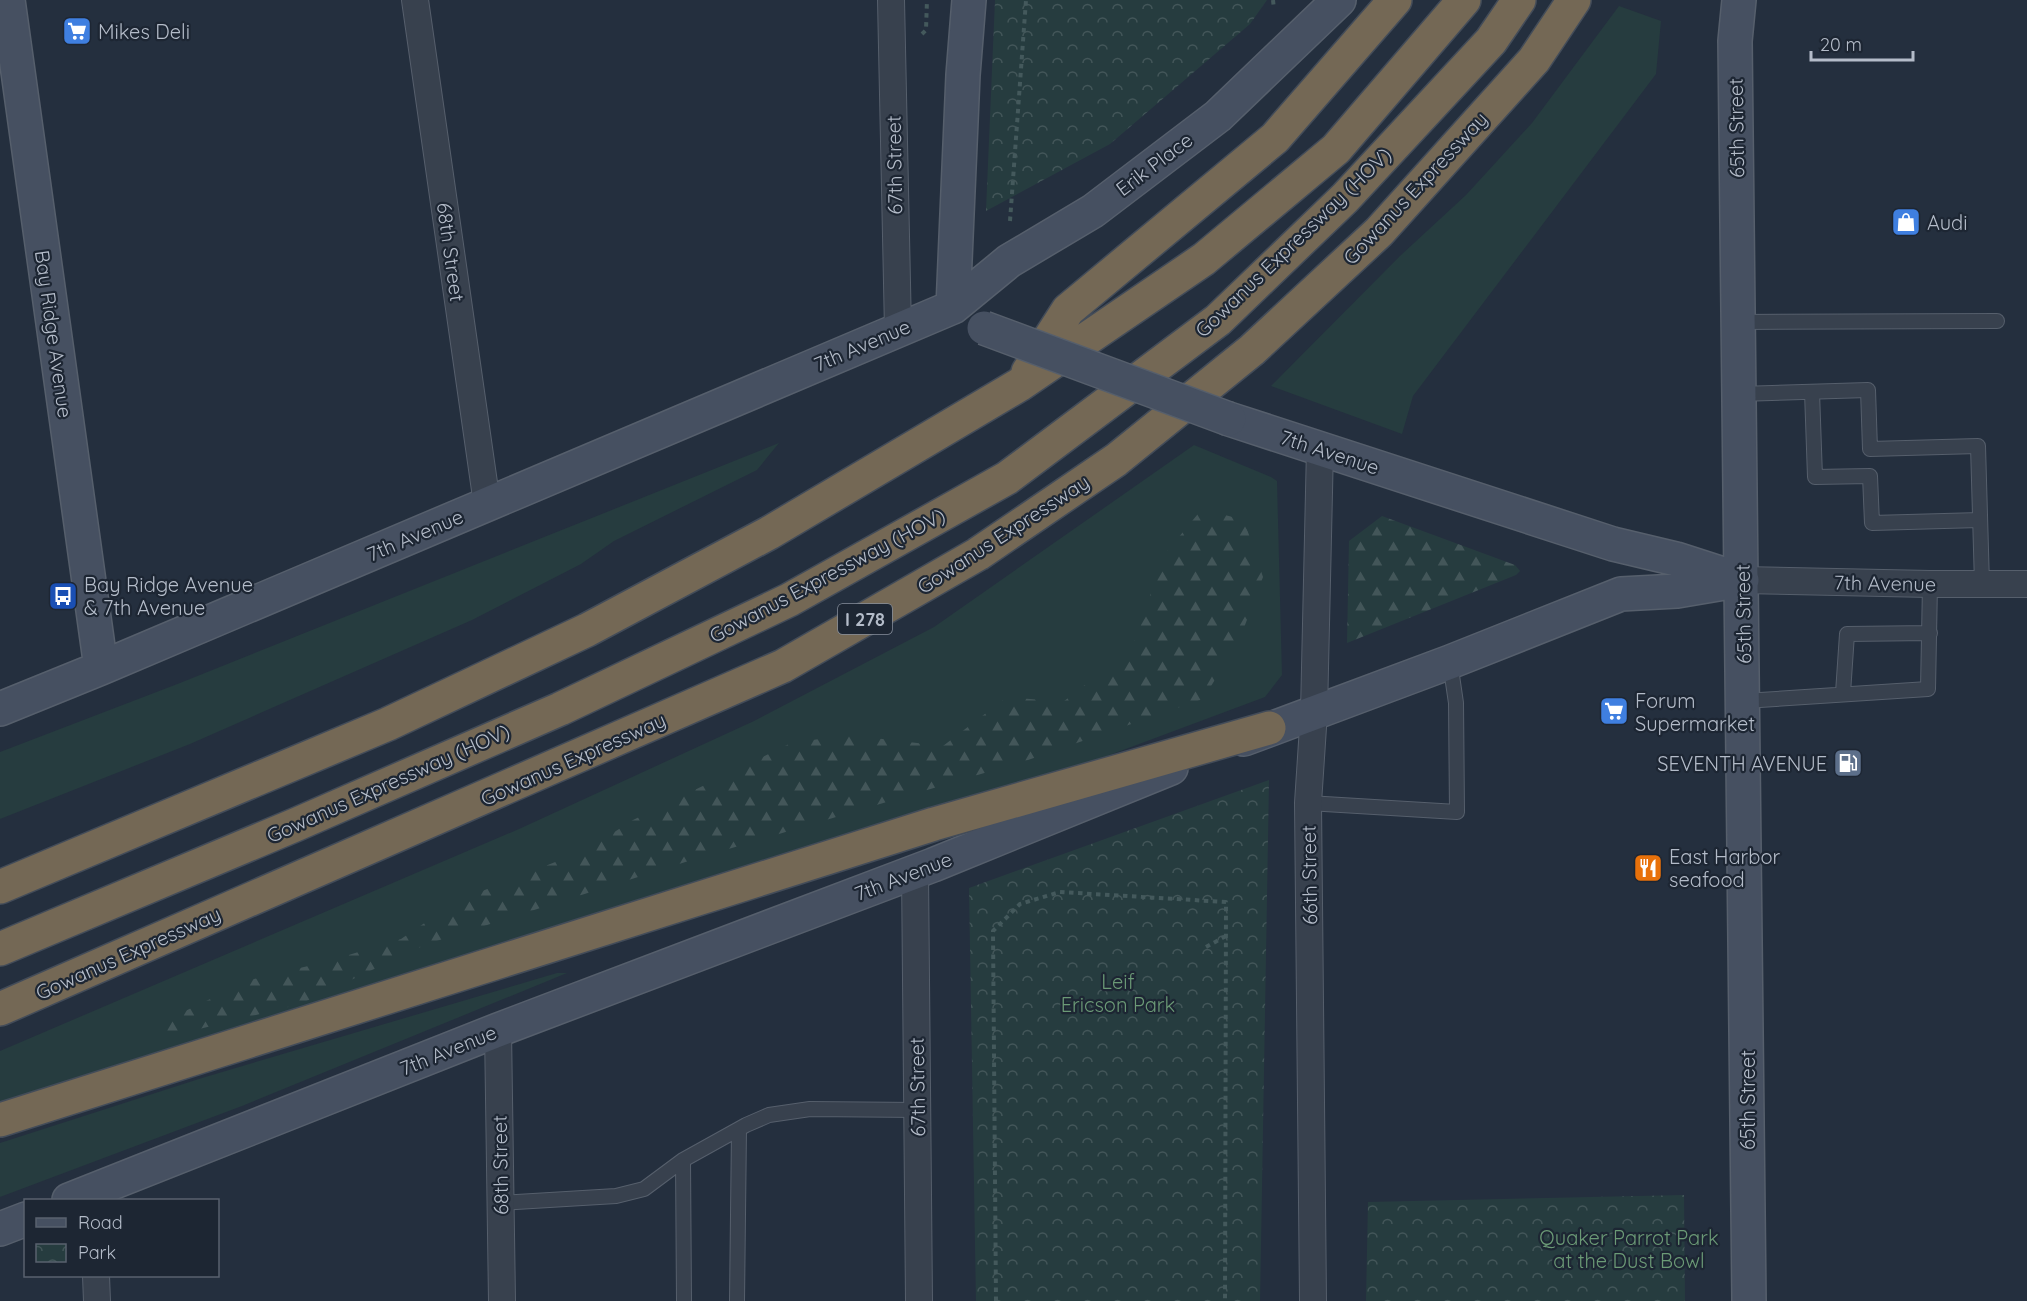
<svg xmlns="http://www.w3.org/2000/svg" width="2027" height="1301" font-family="Quicksand,sans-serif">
  <defs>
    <pattern id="forest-firs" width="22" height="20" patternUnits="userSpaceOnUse" patternTransform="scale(1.5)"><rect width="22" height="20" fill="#263c3f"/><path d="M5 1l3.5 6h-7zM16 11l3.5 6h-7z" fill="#435659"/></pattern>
    <pattern id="park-crowns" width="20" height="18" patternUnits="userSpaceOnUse" patternTransform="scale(1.5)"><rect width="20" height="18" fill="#263c3f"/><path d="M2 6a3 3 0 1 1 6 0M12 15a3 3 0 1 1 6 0" fill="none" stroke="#435659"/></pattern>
  </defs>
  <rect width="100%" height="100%" fill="#242f3e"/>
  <!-- grass -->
  <path fill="#263c3f" d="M 1619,6 L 1661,21 L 1656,74 L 1413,396 L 1402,434 L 1271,386 L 1400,256 L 1466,195 L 1532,123 Z
    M 779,443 L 757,470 L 614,541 L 581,564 L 472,620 L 190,744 L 0,819 L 0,752 L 180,683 Z
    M 1194,445 L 1271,477 L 1277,481 L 1282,675 L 1265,697 L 1091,762 L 0,1104 L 0,1051 L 519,829 L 754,721 L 934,627 Z
    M 557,973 L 567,973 L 242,1106 L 0,1197 L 0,1143 L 202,1078 Z"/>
  <!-- forest -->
  <path fill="url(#forest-firs)" d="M 1202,509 L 1244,520 L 1263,577 L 1239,641 L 1203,699 L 1028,760 L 698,858 L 427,944 L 300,1004 L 159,1039 L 159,1031 L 181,1013 L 250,980 L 329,961 L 401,939 L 457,901 L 588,849 L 633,820 L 791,743 L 848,735 L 943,746 L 1007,697 L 1063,702 L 1132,648 L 1164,555 Z
    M 1382,516 L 1515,565 L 1520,571 L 1516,575 L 1347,643 L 1349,541 Z"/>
  <!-- park -->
  <path fill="url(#park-crowns)" d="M 995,0 L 1267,0 L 1250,24 L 1110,144 L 986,211 Z
    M 1269,780 L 1260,1301 L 976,1301 L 969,888 Z
    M 1684,1195 L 1685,1301 L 1366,1301 L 1368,1202 Z"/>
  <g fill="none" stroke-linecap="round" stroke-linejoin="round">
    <!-- lane casing -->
    <g stroke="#565f6c" stroke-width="16">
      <path id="lane" d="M 1738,322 L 1997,321
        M 1812,392 L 1815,477 L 1870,476 L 1872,523 L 1980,520
        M 1739,394 L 1868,390 L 1870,449 L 1978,446 L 1982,584
        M 1843,693 L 1847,634 L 1930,633
        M 1744,701 L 1928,689 L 1930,584
        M 1308,803 L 1457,812 L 1456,703 L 1450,662
        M 683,1160 L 684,1301
        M 500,1203 L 616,1196 L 644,1189 L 683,1160 L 746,1125 L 769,1115 L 810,1109 L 917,1110
        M 737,1301 L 739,1129"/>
    </g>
    <!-- street casing -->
    <g stroke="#565f6c" stroke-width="28">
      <path id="street" d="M 415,0 L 487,504
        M 891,0 L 898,330
        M 1742,580 L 1930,584 L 2027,584
        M 915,872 L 919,1301
        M 498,1030 L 502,1301
        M 96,1276 L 97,1301
        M 1313,1301 L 1308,803 L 1314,712 L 1320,448"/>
    </g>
    <!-- secondary casing -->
    <g stroke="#565f6c" stroke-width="36">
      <path id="secondary" d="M 8,0 L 101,668
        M 1739,0 L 1735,41 L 1749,1301
        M 953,307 L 963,75 L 969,0
        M 1229,419 L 1613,544 L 1676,559 L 1738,579
        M 0,709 L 101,668 L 953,307 L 1009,261 L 1093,211 L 1218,116 L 1339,0
        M 1244,739 L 1450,662 L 1621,594 L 1677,591 L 1742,580
        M 69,1200 L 498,1030 L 933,865 L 1171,768
        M 0,1229 L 26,1219"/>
    </g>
    <!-- highway casing -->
    <g stroke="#434c59" stroke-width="36">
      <path id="highway" d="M 1028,372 L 1068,310 L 1275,138 L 1395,0
        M 0,887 L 388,724 L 587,630 L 769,533 L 1019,385 L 1204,259 L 1336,149 L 1464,0
        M 0,949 L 295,825 L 560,709 L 789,600 L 1007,478 L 1218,320 L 1345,198 L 1491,41 L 1519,0
        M 0,1009 L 783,666 L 978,554 L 1116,460 L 1252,350 L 1379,232 L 1534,60 L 1574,0
        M 0,1120 L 934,824 L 1269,728"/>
    </g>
    <!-- path -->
    <path stroke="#44595c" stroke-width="4" stroke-dasharray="4.5 4.5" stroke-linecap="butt" d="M 1273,0 L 1274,9
      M 922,34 L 926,30 L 927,0
      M 1010,221 L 1026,0
      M 1206,947 L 1226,936
      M 996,1301 L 993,931 L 1020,904 L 1060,892 L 1226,902 L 1225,1301"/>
    <!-- lane -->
    <use href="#lane" stroke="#38414e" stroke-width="14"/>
    <!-- street -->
    <use href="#street" stroke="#38414e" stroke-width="26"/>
    <!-- secondary -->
    <use href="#secondary" stroke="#465061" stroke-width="33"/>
    <!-- highway -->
    <use href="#highway" stroke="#746855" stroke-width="33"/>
    <!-- secondary-bridge casing -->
    <g stroke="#565f6c" stroke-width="36" stroke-linecap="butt">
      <path id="secondary-bridge" d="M 984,328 L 1229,419"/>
    </g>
    <!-- secondary-bridge -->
    <use href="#secondary-bridge" stroke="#465061" stroke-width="33"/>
  </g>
  <!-- icons -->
  <defs>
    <g id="supermarket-square" transform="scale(1.5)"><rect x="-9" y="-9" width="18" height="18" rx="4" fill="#3f7fe0" stroke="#1d2633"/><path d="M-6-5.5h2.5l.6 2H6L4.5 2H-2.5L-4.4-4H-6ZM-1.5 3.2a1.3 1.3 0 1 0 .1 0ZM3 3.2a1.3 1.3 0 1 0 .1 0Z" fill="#fff"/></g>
    <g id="shop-square" transform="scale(1.5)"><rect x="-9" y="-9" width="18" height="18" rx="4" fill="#3f7fe0" stroke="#1d2633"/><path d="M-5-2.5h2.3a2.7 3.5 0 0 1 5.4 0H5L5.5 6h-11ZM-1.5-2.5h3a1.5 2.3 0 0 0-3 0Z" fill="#fff"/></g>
    <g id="bus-square" transform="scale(1.5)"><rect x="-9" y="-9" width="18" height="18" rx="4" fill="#1a4fb4" stroke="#1d2633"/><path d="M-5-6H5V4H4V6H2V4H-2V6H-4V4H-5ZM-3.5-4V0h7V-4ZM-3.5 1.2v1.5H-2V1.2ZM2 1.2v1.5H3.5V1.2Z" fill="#fff"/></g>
    <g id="fuel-square" transform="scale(1.5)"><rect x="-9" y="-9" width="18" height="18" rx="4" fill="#5c6f8a" stroke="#1d2633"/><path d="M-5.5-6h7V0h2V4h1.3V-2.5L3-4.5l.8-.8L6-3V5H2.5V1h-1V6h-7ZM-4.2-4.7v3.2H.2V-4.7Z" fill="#fff"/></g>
    <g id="restaurant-square" transform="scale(1.5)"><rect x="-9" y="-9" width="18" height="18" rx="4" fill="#e8710a" stroke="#1d2633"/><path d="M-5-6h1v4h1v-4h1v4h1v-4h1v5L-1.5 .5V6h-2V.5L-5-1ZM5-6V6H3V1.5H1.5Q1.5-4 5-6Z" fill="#fff"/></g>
  </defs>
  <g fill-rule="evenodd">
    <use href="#supermarket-square" x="77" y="31"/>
    <use href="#shop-square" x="1906" y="222"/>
    <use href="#bus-square" x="63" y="596"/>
    <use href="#supermarket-square" x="1614" y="711"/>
    <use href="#fuel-square" x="1848" y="763"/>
    <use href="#restaurant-square" x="1648" y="868"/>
  </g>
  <g text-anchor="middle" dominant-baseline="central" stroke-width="4.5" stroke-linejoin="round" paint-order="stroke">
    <!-- shield labels -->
    <rect fill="#1d2633" stroke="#878f9c" stroke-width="1.5" x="838" y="604" width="54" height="30" rx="4.5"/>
    <g font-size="18" font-weight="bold" fill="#b4bcc9">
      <text x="865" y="619">I 278</text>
    </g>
    <!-- poi labels -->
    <g font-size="20" fill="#b4bcc9" stroke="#1d2633" text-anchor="start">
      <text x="98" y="31">Mikes Deli</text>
      <text x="1927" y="222">Audi</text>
      <text x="84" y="584">Bay Ridge Avenue<tspan x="84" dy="23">&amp; 7th Avenue</tspan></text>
      <text x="1635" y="700">Forum<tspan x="1635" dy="23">Supermarket</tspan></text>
      <text x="1827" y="763" text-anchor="end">SEVENTH AVENUE</text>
      <text x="1669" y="856">East Harbor<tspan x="1669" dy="23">seafood</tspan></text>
    </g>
    <!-- street labels -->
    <g font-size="20" fill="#b4bcc9" stroke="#1d2633">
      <text transform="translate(1736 128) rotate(-91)">65th Street</text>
      <text transform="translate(1154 164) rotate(-37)">Erik Place</text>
      <text transform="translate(894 165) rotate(-91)">67th Street</text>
      <text transform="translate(1415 188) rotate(-47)">Gowanus Expressway</text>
      <text transform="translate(1293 242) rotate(-44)">Gowanus Expressway (HOV)</text>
      <text transform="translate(451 252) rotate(82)">68th Street</text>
      <text transform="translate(54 334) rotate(82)">Bay Ridge Avenue</text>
      <text transform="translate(862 345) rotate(-23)">7th Avenue</text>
      <text transform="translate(1330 452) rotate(18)">7th Avenue</text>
      <text transform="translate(1003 534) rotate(-33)">Gowanus Expressway</text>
      <text transform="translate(415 535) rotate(-23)">7th Avenue</text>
      <text transform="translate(827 575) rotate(-28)">Gowanus Expressway (HOV)</text>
      <text transform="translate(1885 583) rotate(1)">7th Avenue</text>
      <text transform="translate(1743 614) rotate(-91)">65th Street</text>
      <text transform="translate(573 759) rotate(-24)">Gowanus Expressway</text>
      <text transform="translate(388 783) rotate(-24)">Gowanus Expressway (HOV)</text>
      <text transform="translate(1309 875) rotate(-91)">66th Street</text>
      <text transform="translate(903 876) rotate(-21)">7th Avenue</text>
      <text transform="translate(128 953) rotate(-24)">Gowanus Expressway</text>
      <text transform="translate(448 1050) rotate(-22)">7th Avenue</text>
      <text transform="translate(917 1087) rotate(-91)">67th Street</text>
      <text transform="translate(1747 1100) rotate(-90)">65th Street</text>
      <text transform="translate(500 1165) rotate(-91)">68th Street</text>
    </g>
    <!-- park labels -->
    <g font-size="20" fill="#6b9a76" stroke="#1d2633">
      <text x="1118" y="981">Leif<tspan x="1118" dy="23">Ericson Park</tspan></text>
      <text x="1629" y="1237">Quaker Parrot Park<tspan x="1629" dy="23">at the Dust Bowl</tspan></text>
    </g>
  </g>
  <!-- legend -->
  <rect x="24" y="1199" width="195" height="78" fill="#1d2633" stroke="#59626f" stroke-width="1.5"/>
  <rect x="36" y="1218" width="30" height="9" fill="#465061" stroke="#59626f" stroke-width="1.5"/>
  <text x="78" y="1229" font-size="18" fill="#b4bcc9">Road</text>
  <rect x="36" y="1244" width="30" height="18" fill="url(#park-crowns)" stroke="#59626f" stroke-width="1.5"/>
  <text x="78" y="1259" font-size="18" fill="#b4bcc9">Park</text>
  <!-- scale -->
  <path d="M1811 51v9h102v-9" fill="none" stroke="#b4bcc9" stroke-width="3"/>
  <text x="1820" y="51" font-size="18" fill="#b4bcc9" stroke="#1d2633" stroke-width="4.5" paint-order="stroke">20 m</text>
</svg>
